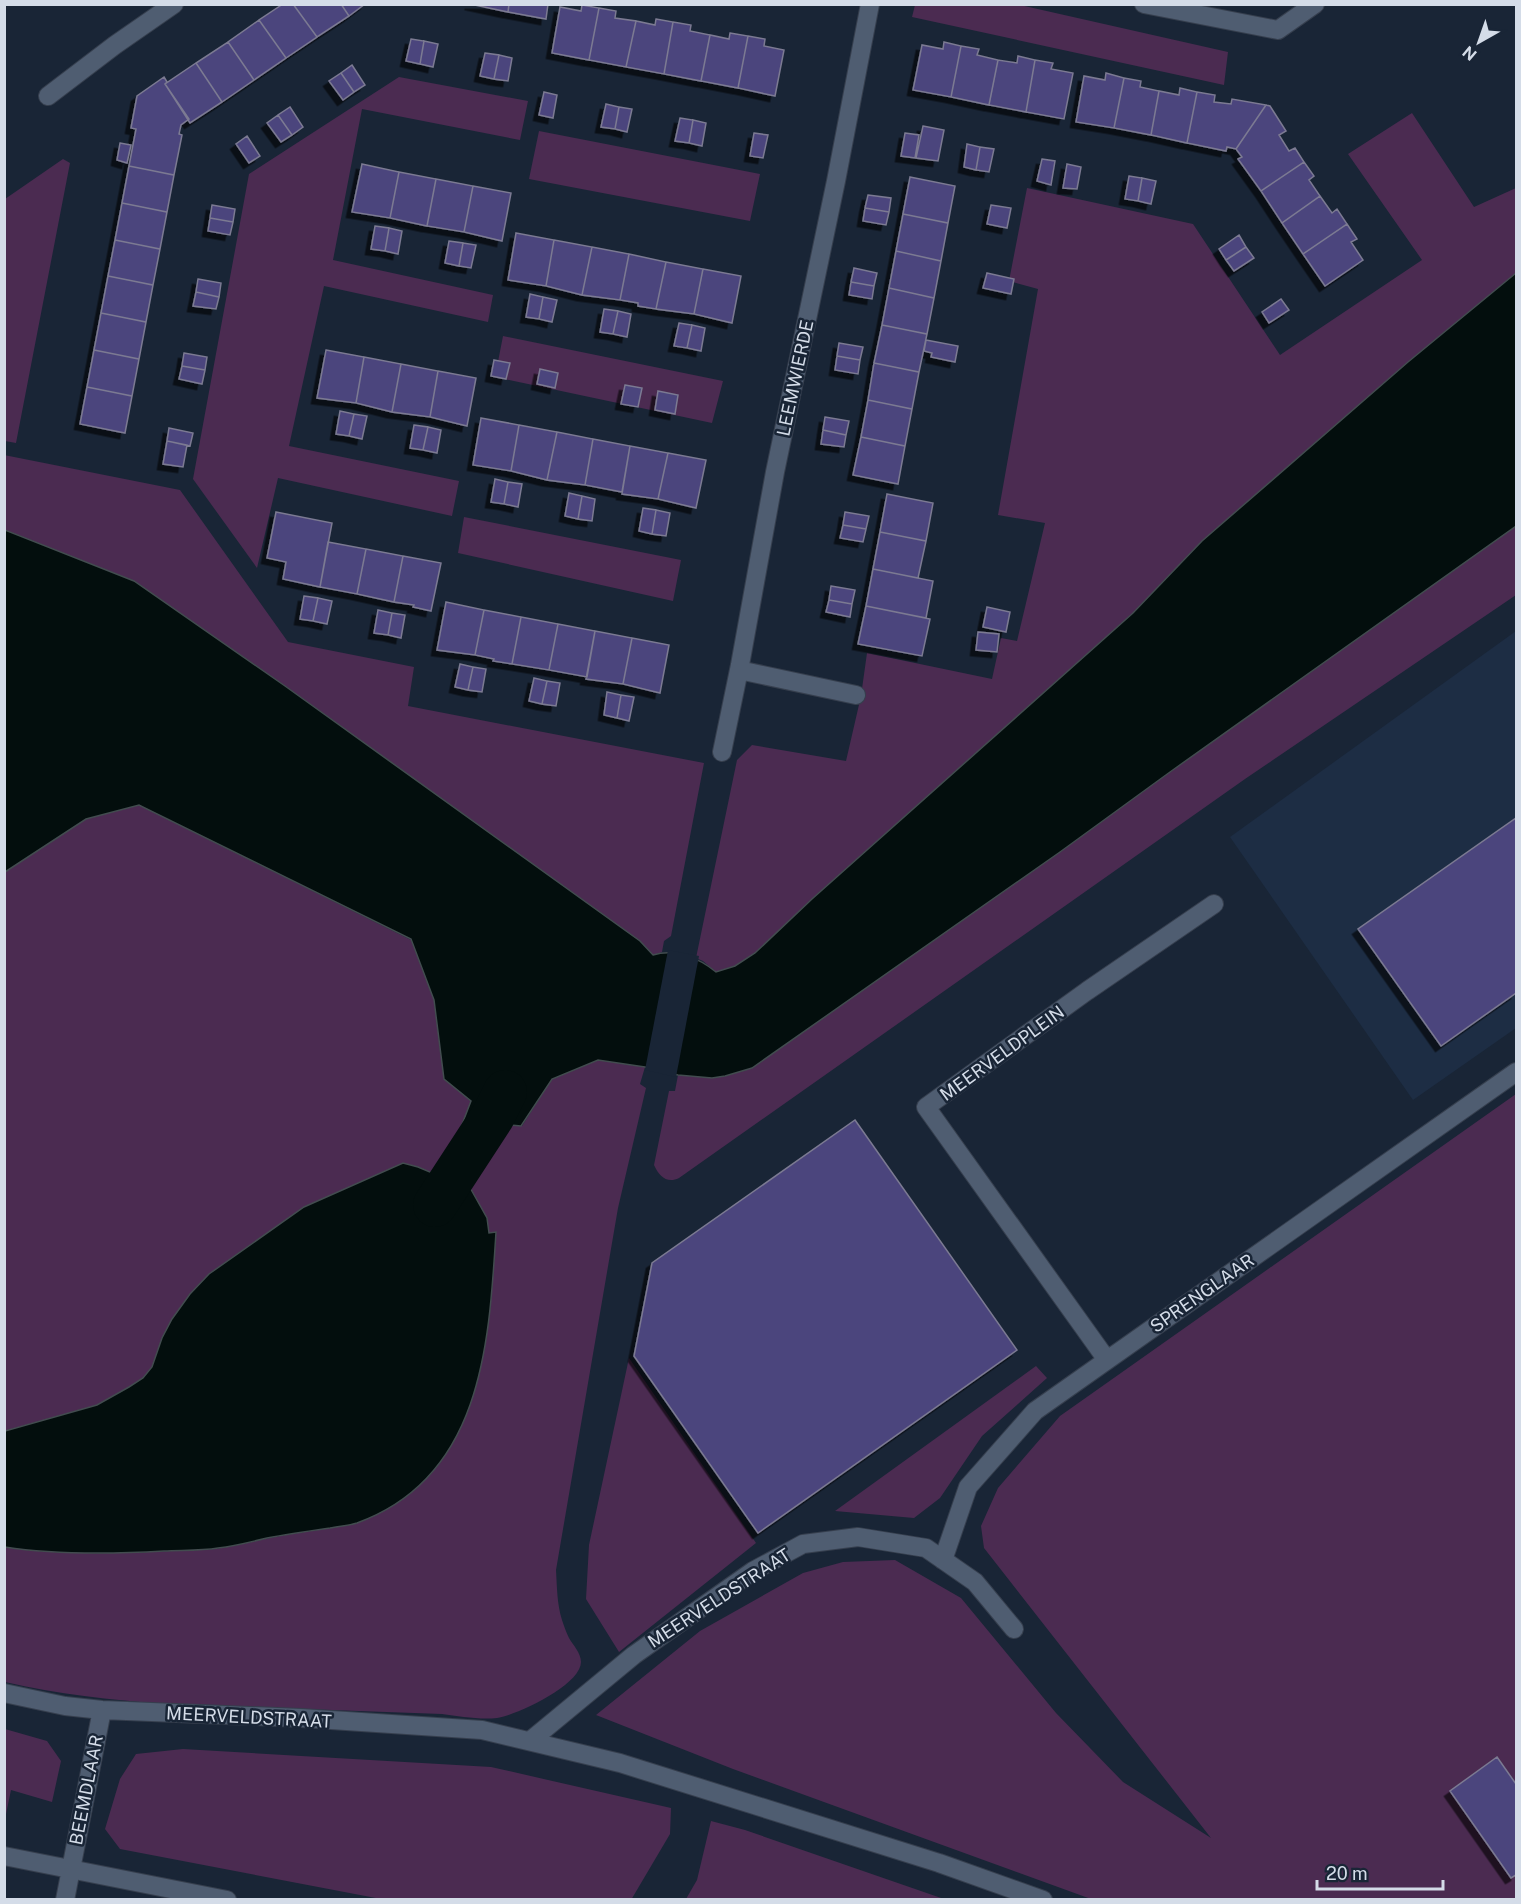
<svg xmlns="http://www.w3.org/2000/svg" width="1521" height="1904" font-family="'Public Sans',sans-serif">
  <defs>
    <filter id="shadow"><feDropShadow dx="-5.5" dy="5.5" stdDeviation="0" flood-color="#0009"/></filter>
  </defs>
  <rect width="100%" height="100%" fill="#192536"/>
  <!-- built -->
  <path fill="#1d2d44" d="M 1516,631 L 1516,1028 L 1413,1100 L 1230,837 Z"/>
  <!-- green -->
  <path fill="#4b2b51" d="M 915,5 L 1020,5 L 1228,52 L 1224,85 L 912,17 Z
    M 399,77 L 528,101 L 520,140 L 362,109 L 333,260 L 493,295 L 488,322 L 324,286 L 289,446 L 459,481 L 452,516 L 278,478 L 257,568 L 193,479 L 249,174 Z
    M 1412,113 L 1474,207 L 1516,188 L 1516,273 L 1202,541 L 1133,613 L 812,899 L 755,953 L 735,966 L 716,972 L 703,961 L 696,958 L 737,760 L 752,745 L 846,761 L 861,696 L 867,653 L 992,679 L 1001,638 L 1017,641 L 1045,523 L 998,515 L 1038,289 L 1009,281 L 1027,188 L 1193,224 L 1280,355 L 1422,260 L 1348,154 Z
    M 539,131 L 760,174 L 750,221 L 529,179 Z
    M 63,159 L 70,163 L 16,443 L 5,441 L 5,199 Z
    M 503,336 L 723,381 L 712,423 L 495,377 Z
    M 4,455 L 180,490 L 288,642 L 414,667 L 408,706 L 704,763 L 671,936 L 664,941 L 662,952 L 653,956 L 640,941 L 285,686 L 134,581 L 5,530 Z
    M 464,517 L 681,560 L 673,601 L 458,553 Z
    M 1516,526 L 1516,595 L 1245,779 L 679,1178 C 667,1184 659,1176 654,1165 L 669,1091 L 675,1091 L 678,1075 L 712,1077 L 725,1076 L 752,1068 L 1060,852 L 1170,772 Z
    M 139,805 L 411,940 L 434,1000 L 444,1079 L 471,1101 L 484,1148 L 498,1124 L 522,1126 L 552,1079 L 598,1060 L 645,1067 L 640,1084 L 646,1088 L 618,1208 L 556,1570 C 557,1587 557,1604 562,1620 C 564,1626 566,1632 569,1638 C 573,1645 581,1653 581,1662 C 581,1685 517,1715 497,1718 C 479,1720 459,1716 442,1714 L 165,1704 C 111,1700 57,1694 5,1682 L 5,1547 L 67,1552 L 127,1553 L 216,1549 L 285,1535 L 355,1524 L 388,1508 L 411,1493 L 496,1232 L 489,1234 L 487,1218 L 473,1195 L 451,1147 L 441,1166 L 432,1173 L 418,1167 L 304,1207 L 259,1240 L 162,1338 L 152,1367 L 143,1378 L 129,1387 L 97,1405 L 5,1431 L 5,872 L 86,819 Z
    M 1516,1094 L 1516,1899 L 1091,1899 L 733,1769 L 596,1715 L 700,1631 L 803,1573 L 843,1562 L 895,1560 L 961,1598 L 1056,1713 L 1123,1782 L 1211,1838 L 984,1548 L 981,1526 L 998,1488 L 1060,1416 Z
    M 629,1358 L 756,1543 L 619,1652 L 586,1599 L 589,1545 Z
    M 1036,1366 L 1047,1378 L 982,1436 L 940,1498 L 914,1518 L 835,1511 Z
    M 5,1729 L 47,1741 L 61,1761 L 52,1802 L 11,1790 L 5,1819 Z
    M 183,1749 L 491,1767 L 671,1808 L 670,1834 L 631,1900 L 381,1899 L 120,1849 L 105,1829 L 120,1779 L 136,1754 Z
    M 711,1821 L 745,1830 L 944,1899 L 686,1899 L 697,1880 Z"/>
  <!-- water -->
  <path fill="#030e0d" stroke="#424c4f" stroke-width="1.5" d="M 1516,273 L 1516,526 L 1170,772 L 1060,852 L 752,1068 L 725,1076 L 712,1078 L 678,1075 L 645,1067 L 598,1060 L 552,1079 L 521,1126 L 498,1124 L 484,1148 L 458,1135 L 471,1101 L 444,1079 L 434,1000 L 411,939 L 139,805 L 86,819 L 5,872 L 5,530 L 134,581 L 285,686 L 640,941 L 653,955 C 675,948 699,958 716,972 L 735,966 L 755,953 L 812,899 L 1133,613 L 1202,541 L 1408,362 Z
    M 451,1147 L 477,1161 L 468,1184 L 487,1218 L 489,1233 L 496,1232 C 489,1345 482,1478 357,1523 C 348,1526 338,1526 330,1528 C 309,1531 288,1534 267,1538 C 251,1542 234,1546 218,1548 C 200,1551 181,1550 164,1551 C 111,1554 57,1555 5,1547 L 5,1431 L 97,1405 L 129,1387 L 143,1378 L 152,1367 L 162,1338 L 172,1319 L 190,1294 L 209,1274 L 304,1207 L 403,1163 L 418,1167 L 432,1173 L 441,1166 Z"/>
  <!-- pier -->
  <path fill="#192536" d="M 668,950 L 699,956 L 676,1077 L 645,1070 Z"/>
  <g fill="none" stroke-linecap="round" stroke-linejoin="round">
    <!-- canal -->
    <path stroke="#030e0d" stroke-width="44" d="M 435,1205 L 493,1116 L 505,1092"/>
  </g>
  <!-- building -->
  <path fill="#4c457d" stroke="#7b7a92" stroke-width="1.5" filter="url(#shadow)" d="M 283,4 L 293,4 L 317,37 L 286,58 L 259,20 Z
    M 293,4 L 341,4 L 349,16 L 317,37 Z
    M 341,4 L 365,4 L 349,16 Z
    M 470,4 L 509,4 L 508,12 Z
    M 509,4 L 548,4 L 546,19 L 508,12 Z
    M 582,5 L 599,8 L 589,60 L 552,53 L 560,7 L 581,11 Z
    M 599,8 L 616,11 L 615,18 L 636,21 L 626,67 L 589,60 Z
    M 656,19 L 673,22 L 664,74 L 626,67 L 636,21 L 655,25 Z
    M 259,20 L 286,58 L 254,80 L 228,42 Z
    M 673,22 L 691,25 L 690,31 L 710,35 L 701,81 L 664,74 Z
    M 730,33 L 748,36 L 738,88 L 701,81 L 710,35 L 729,39 Z
    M 748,36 L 765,39 L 764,46 L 784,50 L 775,96 L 738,88 Z
    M 411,39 L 424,41 L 420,64 L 406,61 Z
    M 424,41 L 438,44 L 433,67 L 420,64 Z
    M 228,42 L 254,80 L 222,102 L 196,63 Z
    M 944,42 L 961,46 L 951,97 L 913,90 L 922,45 L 943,49 Z
    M 961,46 L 979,49 L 977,55 L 998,60 L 989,105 L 951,97 Z
    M 485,53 L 499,55 L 494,79 L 480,76 Z
    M 499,55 L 512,58 L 508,81 L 494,79 Z
    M 1018,56 L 1035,60 L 1026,112 L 989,105 L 998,60 L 1017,63 Z
    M 1035,60 L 1053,63 L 1051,69 L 1073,73 L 1064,119 L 1026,112 Z
    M 196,63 L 222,102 L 190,123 L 165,84 Z
    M 352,65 L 365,85 L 354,92 L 341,73 Z
    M 341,73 L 354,92 L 343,100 L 329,81 Z
    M 1106,73 L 1124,78 L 1114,128 L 1076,122 L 1084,76 L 1105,80 Z
    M 164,77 L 167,82 L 165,84 L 189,119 L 181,125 L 179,134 L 182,135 L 174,175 L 129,166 L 136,129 L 131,128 L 137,96 Z
    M 1124,78 L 1141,81 L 1140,87 L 1159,91 L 1151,135 L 1114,128 Z
    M 1180,88 L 1197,92 L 1187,143 L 1151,135 L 1159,91 L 1179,95 Z
    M 544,92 L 557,95 L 553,118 L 539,115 Z
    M 1197,92 L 1215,95 L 1214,102 L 1231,104 L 1232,99 L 1266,105 L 1236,149 L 1227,147 L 1226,151 L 1187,143 Z
    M 606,104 L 619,107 L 615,129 L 601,127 Z
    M 1266,105 L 1270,106 L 1286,131 L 1279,135 L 1289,151 L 1295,148 L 1304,162 L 1261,191 L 1238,159 L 1242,157 L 1236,149 Z
    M 290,107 L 303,127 L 292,135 L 278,115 Z
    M 619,107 L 632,109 L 627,132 L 615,129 Z
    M 278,115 L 292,135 L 281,142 L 267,123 Z
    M 680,118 L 693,120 L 689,143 L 675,141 Z
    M 693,120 L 706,123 L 702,146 L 689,143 Z
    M 923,126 L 944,130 L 938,161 L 916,158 Z
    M 754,133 L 768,135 L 763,158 L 750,156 Z
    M 905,133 L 919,135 L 915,158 L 901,156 Z
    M 247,136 L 260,156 L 249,163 L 236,144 Z
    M 120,143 L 131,145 L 127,163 L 117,160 Z
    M 967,144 L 980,147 L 976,170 L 964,167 Z
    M 980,147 L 994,149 L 989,172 L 976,170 Z
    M 1042,159 L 1055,161 L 1051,185 L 1037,181 Z
    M 1304,162 L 1314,176 L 1309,180 L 1320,196 L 1282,223 L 1261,191 Z
    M 362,164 L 399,172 L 390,218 L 352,212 Z
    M 1067,164 L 1081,167 L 1077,189 L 1063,188 Z
    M 129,166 L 174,175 L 167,212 L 122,203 Z
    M 399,172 L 436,179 L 427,226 L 390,218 Z
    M 1129,176 L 1142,178 L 1138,201 L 1125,199 Z
    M 910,177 L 955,186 L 948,223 L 903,214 Z
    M 1142,178 L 1156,181 L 1151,204 L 1138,201 Z
    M 436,179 L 473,186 L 464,232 L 427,226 Z
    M 473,186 L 511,193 L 502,241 L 464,232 Z
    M 868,195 L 891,198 L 889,212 L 865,208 Z
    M 1320,196 L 1332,213 L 1337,209 L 1347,224 L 1303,254 L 1282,223 Z
    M 122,203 L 167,212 L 160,249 L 115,240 Z
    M 212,205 L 235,209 L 233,222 L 210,218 Z
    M 991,205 L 1011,208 L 1007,228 L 987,224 Z
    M 865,208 L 889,212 L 886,225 L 863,221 Z
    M 903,214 L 948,223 L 941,261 L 896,251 Z
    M 210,218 L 233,222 L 230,235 L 208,231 Z
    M 1347,224 L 1357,239 L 1351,242 L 1363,260 L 1325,286 L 1303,254 Z
    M 375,226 L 389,228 L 385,251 L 371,249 Z
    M 389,228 L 402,231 L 398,254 L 385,251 Z
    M 516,233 L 554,240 L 546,286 L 508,280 Z
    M 1239,235 L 1246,247 L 1226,260 L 1219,249 Z
    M 115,240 L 160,249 L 153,285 L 108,276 Z
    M 554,240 L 592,247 L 582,295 L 546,286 Z
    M 449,241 L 463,243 L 459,266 L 445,263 Z
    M 463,243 L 476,245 L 471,268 L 459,266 Z
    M 592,247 L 629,254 L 620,300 L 582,295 Z
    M 1246,247 L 1254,258 L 1234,271 L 1226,260 Z
    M 896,251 L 941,261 L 934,298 L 889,288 Z
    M 629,254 L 666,262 L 656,309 L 638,306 L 638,303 L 620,300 Z
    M 666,262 L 703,269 L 694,314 L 656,309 Z
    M 854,268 L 877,273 L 874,286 L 851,282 Z
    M 703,269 L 741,276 L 732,323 L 694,314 Z
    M 987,273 L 1014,279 L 1011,294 L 983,288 Z
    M 108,276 L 153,285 L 146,322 L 101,313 Z
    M 198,279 L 221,283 L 219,297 L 196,292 Z
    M 851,282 L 874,286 L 872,299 L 849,295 Z
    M 889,288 L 934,298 L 927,334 L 882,325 Z
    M 196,292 L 219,297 L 216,309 L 193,306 Z
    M 530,294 L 543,297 L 539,319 L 526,317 Z
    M 543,297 L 557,300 L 552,322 L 539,319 Z
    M 1281,299 L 1289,310 L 1269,323 L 1262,312 Z
    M 604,309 L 618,311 L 613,334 L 600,332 Z
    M 618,311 L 631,314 L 627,337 L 613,334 Z
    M 101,313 L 146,322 L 139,359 L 94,350 Z
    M 679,323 L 692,325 L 687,348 L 674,346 Z
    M 692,325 L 705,328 L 701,351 L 687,348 Z
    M 882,325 L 927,334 L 919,372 L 874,363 Z
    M 926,340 L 958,346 L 955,362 L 931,357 L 932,353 L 924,351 Z
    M 839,343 L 863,347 L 860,360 L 837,356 Z
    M 94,350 L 139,359 L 132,396 L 87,387 Z
    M 326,350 L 364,357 L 356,403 L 317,398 Z
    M 184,353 L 207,357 L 205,370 L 182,366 Z
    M 837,356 L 860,360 L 858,374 L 835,370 Z
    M 364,357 L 401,364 L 392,412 L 356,403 Z
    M 494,360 L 510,363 L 506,379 L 491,376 Z
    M 874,363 L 919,372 L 912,409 L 868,400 Z
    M 401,364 L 438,371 L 430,417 L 392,412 Z
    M 182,366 L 205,370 L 202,384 L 179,379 Z
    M 540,369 L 558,373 L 555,388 L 537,384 Z
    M 438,371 L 476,378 L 467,426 L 430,417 Z
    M 625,385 L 642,388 L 638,407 L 621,404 Z
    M 87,387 L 132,396 L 125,433 L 80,424 Z
    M 658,391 L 678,395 L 675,414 L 655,410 Z
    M 868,400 L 912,409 L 905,446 L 861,437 Z
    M 340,411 L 354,414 L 349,436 L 336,434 Z
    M 354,414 L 367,416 L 362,439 L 349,436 Z
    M 825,417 L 849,421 L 846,435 L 823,430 Z
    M 481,418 L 519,425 L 511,471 L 473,465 Z
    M 414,425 L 428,427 L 423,450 L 410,448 Z
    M 519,425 L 557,432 L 547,480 L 511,471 Z
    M 428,427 L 441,430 L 437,453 L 423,450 Z
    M 169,428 L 193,433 L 190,446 L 167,441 Z
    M 823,430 L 846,435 L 844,447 L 821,444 Z
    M 557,432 L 593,439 L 585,485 L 547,480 Z
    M 861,437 L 905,446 L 898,484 L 853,475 Z
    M 593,439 L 630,446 L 622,492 L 585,485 Z
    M 167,441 L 187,445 L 183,467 L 163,464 Z
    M 630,446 L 668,453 L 658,499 L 622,494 Z
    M 668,453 L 706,460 L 696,508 L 658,499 Z
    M 495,479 L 508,482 L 504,504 L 491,502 Z
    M 508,482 L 522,484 L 518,507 L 504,504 Z
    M 569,493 L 582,496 L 578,519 L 565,516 Z
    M 887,494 L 933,503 L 926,541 L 880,532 Z
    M 582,496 L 595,499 L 592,521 L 578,519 Z
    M 643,508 L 656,510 L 652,534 L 639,531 Z
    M 656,510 L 670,513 L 666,536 L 652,534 Z
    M 276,512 L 332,523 L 320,587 L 283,579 L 286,562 L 267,558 Z
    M 845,512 L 869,516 L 866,529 L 843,525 Z
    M 843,525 L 866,529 L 863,542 L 840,538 Z
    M 880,532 L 926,541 L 918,578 L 873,569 Z
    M 328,542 L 366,549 L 357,594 L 320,587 Z
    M 366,549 L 403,556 L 394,602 L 357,594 Z
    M 403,556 L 441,563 L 431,611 L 413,607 L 414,605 L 394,602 Z
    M 873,569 L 933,581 L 926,618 L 866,606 Z
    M 831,586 L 855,590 L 852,604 L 829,600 Z
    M 304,596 L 318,598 L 313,621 L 300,619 Z
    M 318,598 L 332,601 L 327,624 L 313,621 Z
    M 829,600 L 852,604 L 850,617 L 826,612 Z
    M 446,602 L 484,610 L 475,655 L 437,650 Z
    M 866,606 L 930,619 L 922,656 L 858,644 Z
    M 987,607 L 1010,612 L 1006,632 L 983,627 Z
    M 378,610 L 392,613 L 388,635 L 374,633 Z
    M 484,610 L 521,617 L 512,664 L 493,661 L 494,659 L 475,655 Z
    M 392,613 L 405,615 L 401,638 L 388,635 Z
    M 521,617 L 558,624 L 549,670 L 512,664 Z
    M 558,624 L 595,631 L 587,677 L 549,670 Z
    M 595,631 L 632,638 L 623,684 L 586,679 Z
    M 978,632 L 999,634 L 997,652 L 976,650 Z
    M 632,638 L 669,645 L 660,693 L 623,684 Z
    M 460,664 L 473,667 L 468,690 L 455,687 Z
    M 473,667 L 486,669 L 482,692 L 468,690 Z
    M 534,678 L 547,681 L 542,704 L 529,701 Z
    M 547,681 L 560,683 L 556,706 L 542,704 Z
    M 607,692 L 621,695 L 617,718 L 604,715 Z
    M 621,695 L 634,697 L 629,721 L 617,718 Z
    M 1516,818 L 1516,993 L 1441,1046 L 1358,929 Z
    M 855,1120 L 1017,1350 L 758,1533 L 634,1356 L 652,1263 Z
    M 1497,1757 L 1516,1784 L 1516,1875 L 1511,1878 L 1450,1791 Z"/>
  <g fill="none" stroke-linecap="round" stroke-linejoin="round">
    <!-- minor casing -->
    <g stroke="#363f4e" stroke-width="20">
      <path id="minor" d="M 1144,4 L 1278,30 L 1315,4
        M 48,96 L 115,45 L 174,4
        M 739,670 L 856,695
        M 722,752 L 740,665 L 775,472 L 836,181 L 870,4
        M 1107,1360 L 926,1107 L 1087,991 L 1214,904
        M 943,1560 L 968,1487 L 1035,1411 L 1516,1072
        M 4,1693 L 65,1706 L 102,1710 L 301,1718 L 482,1730 L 620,1763 L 939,1863 L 1043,1900
        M 530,1741 L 634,1655 L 753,1571 L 803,1544 L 858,1537 L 926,1548 L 975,1582 L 1014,1629
        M 4,1856 L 227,1900
        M 65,1900 L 102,1710"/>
    </g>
    <!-- minor -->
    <use href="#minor" stroke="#4f5d71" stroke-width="18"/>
  </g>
  <g text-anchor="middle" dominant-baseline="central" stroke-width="5" stroke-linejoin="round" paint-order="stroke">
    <!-- street labels -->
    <g font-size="18" fill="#d4dce8" stroke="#192536">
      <text transform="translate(795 378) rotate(-78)">LEEMWIERDE</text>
      <text transform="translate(1002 1053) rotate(-36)">MEERVELDPLEIN</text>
      <text transform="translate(1202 1293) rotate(-35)">SPRENGLAAR</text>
      <text transform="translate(719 1598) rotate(-33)">MEERVELDSTRAAT</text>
      <text transform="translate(249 1717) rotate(3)">MEERVELDSTRAAT</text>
      <text transform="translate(86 1790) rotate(-79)">BEEMDLAAR</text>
    </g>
  </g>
  <!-- border -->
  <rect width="1521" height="1904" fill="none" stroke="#d4dce8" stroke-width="12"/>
  <!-- north arrow -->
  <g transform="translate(1479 42) rotate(220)" stroke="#192536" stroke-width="4.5" paint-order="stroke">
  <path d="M0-4.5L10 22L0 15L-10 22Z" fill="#d4dce8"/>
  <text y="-9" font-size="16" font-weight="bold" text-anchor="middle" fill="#d4dce8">N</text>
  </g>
  <!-- scale -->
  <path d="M1317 1880v9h126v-9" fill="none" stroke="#d4dce8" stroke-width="3"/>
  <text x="1326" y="1880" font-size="18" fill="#d4dce8" stroke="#192536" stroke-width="4.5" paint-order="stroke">20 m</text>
</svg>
